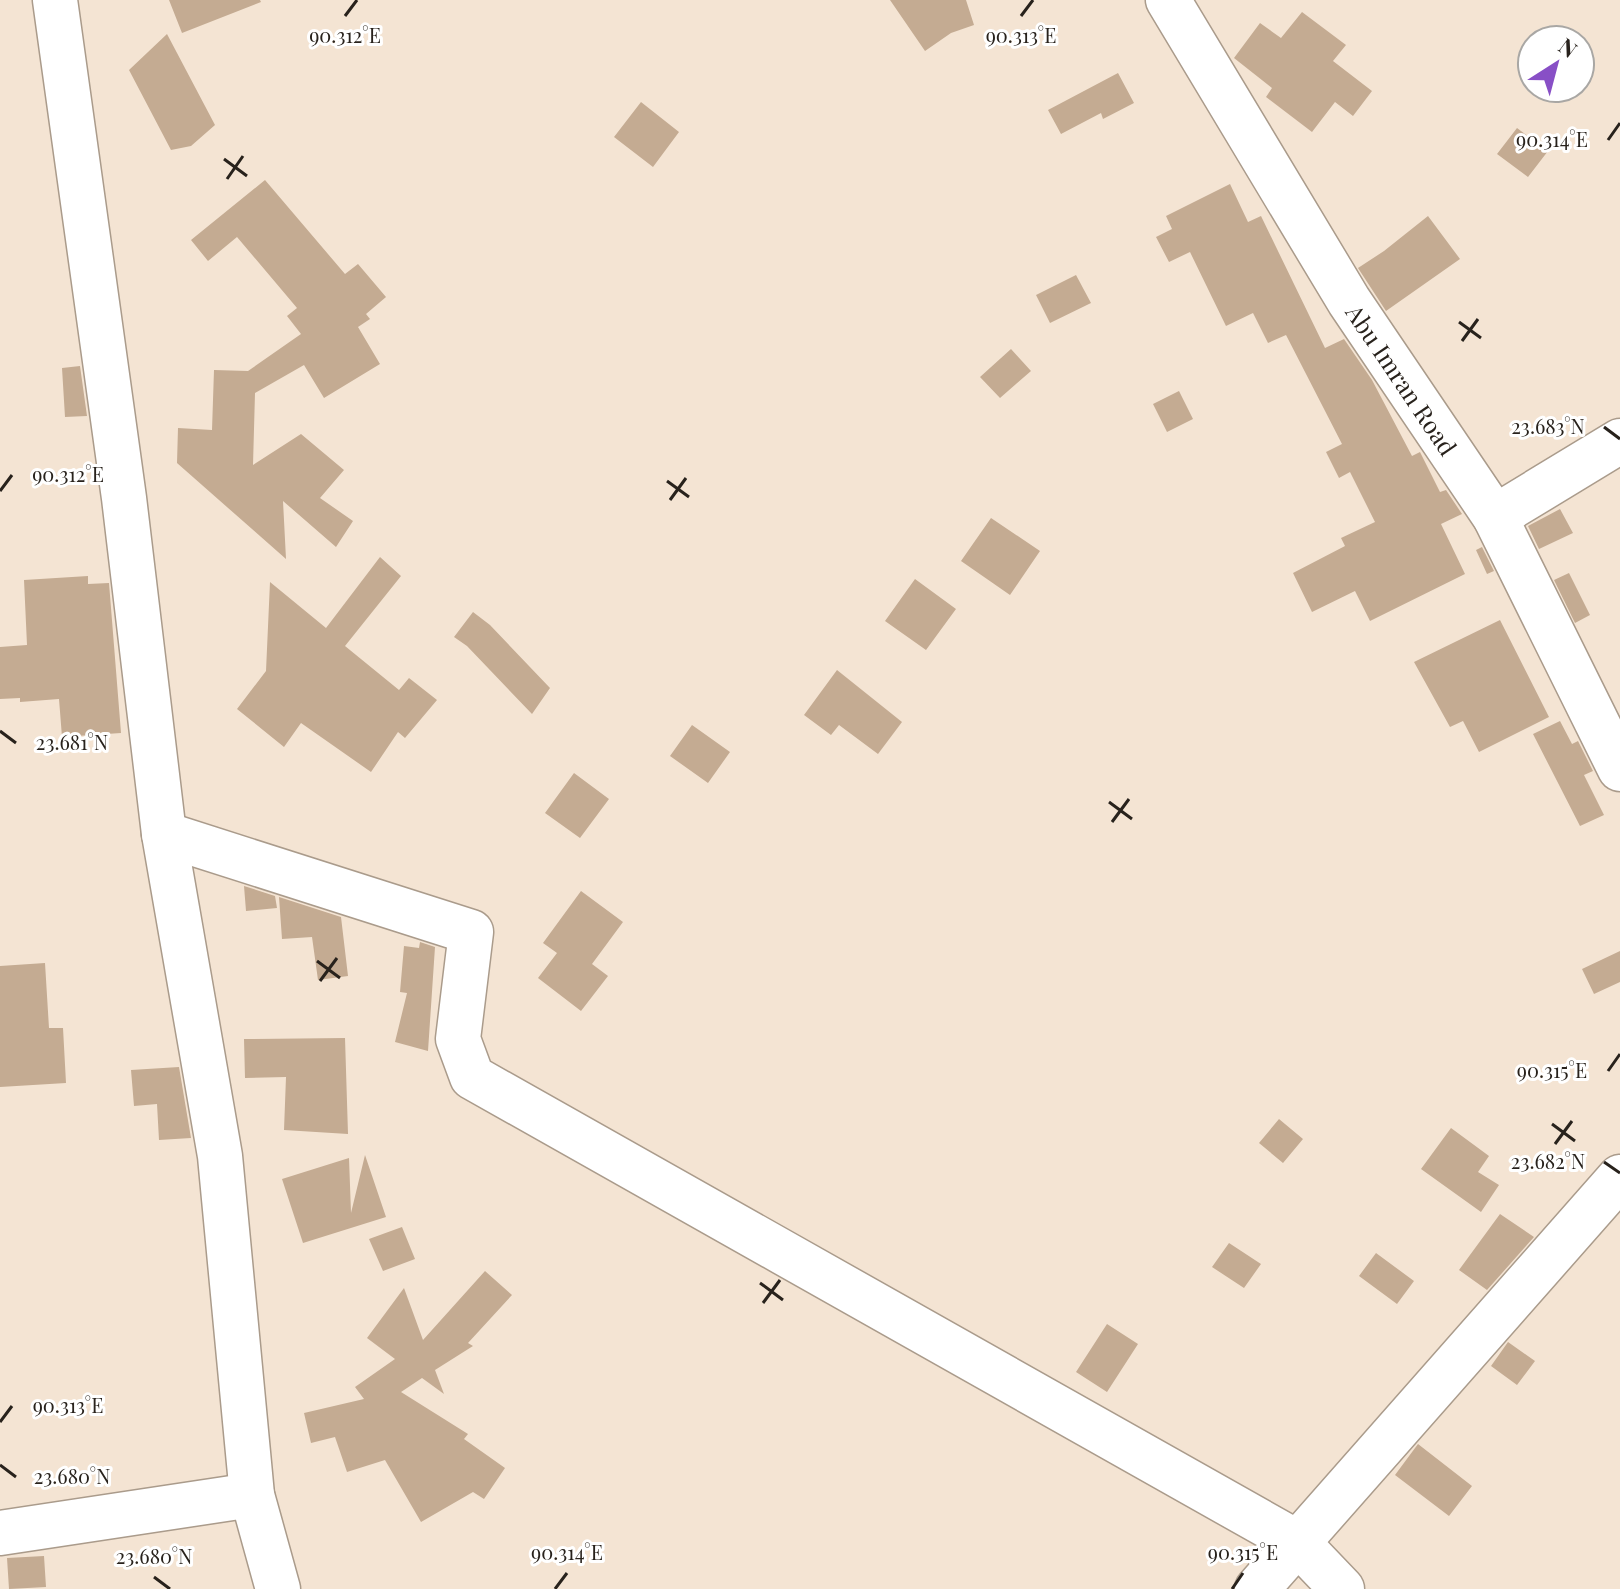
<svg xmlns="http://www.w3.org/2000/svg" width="1620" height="1589" font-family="'Playfair Display',serif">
  <rect width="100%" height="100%" fill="#f4e4d3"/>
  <!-- building -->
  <path fill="#c4ab92" d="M 169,0 L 260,0 L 261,2 L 182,33 Z
    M 890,0 L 966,0 L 974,25 L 951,33 L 925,51 Z
    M 1302,12 L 1346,45 L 1333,61 L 1372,91 L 1353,116 L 1335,102 L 1312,132 L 1266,97 L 1272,88 L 1234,58 L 1260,23 L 1281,38 Z
    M 167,34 L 215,125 L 191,146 L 171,150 L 129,70 Z
    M 1118,73 L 1134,103 L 1103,119 L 1101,113 L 1061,134 L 1048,110 Z
    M 641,102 L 679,132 L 653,167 L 614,137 Z
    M 1517,128 L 1548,151 L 1528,177 L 1497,154 Z
    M 265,180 L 345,274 L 358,264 L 386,297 L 366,314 L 370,319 L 358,327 L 380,364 L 324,398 L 304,365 L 255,393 L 253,465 L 301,434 L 344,470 L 320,498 L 353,521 L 336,547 L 283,501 L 286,559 L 177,463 L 178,428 L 212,430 L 214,370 L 248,371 L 301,334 L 287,316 L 297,308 L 237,237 L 208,261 L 191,240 Z
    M 1230,184 L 1248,222 L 1261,216 L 1325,348 L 1344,339 L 1372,380 L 1412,456 L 1420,452 L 1440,492 L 1446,490 L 1462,514 L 1441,524 L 1465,574 L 1370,621 L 1355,591 L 1312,612 L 1293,573 L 1345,546 L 1341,538 L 1375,522 L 1350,472 L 1339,478 L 1326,452 L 1342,444 L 1286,335 L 1268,343 L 1253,313 L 1226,326 L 1190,252 L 1169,262 L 1156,237 L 1172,229 L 1166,216 Z
    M 1428,216 L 1460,259 L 1386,311 L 1358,268 L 1384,251 Z
    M 1076,275 L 1091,303 L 1050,323 L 1036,295 Z
    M 1011,349 L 1031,371 L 1000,398 L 980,377 Z
    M 80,366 L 87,416 L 65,417 L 62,368 Z
    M 1179,391 L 1193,419 L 1167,432 L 1153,404 Z
    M 1560,509 L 1573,533 L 1539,549 L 1528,526 Z
    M 991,518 L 1040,551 L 1010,595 L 961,561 Z
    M 1482,547 L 1494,571 L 1487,574 L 1476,550 Z
    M 380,557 L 401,576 L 345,646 L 399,690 L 409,678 L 437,700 L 405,738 L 398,732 L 371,772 L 301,723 L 284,747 L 237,709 L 266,671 L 270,582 L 326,628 Z
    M 1569,573 L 1590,615 L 1575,623 L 1554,580 Z
    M 88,576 L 88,584 L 109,583 L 121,733 L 62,737 L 59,699 L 20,702 L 20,698 L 0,699 L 0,647 L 27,645 L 24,580 Z
    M 915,579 L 956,609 L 926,650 L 885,621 Z
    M 473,612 L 490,625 L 550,688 L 532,714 L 467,646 L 454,637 Z
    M 1500,620 L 1549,717 L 1479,752 L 1463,721 L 1450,727 L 1414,662 Z
    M 837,670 L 902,722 L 878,754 L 839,725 L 831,735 L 804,715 Z
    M 1560,721 L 1572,744 L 1578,741 L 1593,771 L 1584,775 L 1604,815 L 1580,826 L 1533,734 Z
    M 692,725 L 730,752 L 708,783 L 670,756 Z
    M 574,773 L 609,799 L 580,838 L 545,813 Z
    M 244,886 L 275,896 L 277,908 L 246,911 Z
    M 581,891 L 623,922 L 592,964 L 608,976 L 581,1011 L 538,978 L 557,953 L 543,943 Z
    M 279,897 L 341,917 L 348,976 L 318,980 L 312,937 L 282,939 Z
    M 420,942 L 435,947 L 428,1051 L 395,1042 L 407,993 L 400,992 L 404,946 L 419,948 Z
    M 1620,951 L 1620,982 L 1594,994 L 1582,969 Z
    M 45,963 L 49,1028 L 63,1028 L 66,1083 L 0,1087 L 0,966 Z
    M 345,1038 L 348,1134 L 284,1130 L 286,1077 L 245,1078 L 244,1039 Z
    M 179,1067 L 191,1138 L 159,1140 L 157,1104 L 134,1106 L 131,1070 Z
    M 1279,1119 L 1303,1139 L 1283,1163 L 1259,1143 Z
    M 1451,1128 L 1489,1156 L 1478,1172 L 1499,1185 L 1481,1212 L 1421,1169 Z
    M 365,1155 L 386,1217 L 303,1243 L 282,1179 L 349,1158 L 351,1213 Z
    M 1500,1214 L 1534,1237 L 1487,1290 L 1459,1270 Z
    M 402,1227 L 415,1259 L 383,1271 L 369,1239 Z
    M 1229,1243 L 1261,1264 L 1244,1288 L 1212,1267 Z
    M 1376,1253 L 1414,1281 L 1397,1304 L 1359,1276 Z
    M 485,1271 L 512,1295 L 468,1343 L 473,1346 L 435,1370 L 444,1394 L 422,1378 L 401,1392 L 468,1434 L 464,1439 L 505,1468 L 484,1499 L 473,1492 L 421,1522 L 385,1460 L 347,1472 L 335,1437 L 311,1443 L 304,1413 L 364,1399 L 355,1387 L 395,1359 L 367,1338 L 404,1288 L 423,1340 Z
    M 1107,1324 L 1138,1344 L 1107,1392 L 1076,1372 Z
    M 1508,1342 L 1535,1361 L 1517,1385 L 1491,1366 Z
    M 1418,1444 L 1472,1486 L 1449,1516 L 1395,1475 Z
    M 44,1556 L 46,1587 L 9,1589 L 7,1558 Z"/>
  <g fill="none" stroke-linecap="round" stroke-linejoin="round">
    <!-- minor casing -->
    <g stroke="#aa9b8b" stroke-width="47">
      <g id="minor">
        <path d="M 55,0 L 124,498 L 164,834 L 220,1156 L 252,1495 L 278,1589"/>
        <path id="s1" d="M 1168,0 L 1349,301 L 1495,517 L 1620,769"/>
        <path d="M 1495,517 L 1620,441"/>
        <path d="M 164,834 L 471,932 L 458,1039 L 472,1077 L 1298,1543 L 1342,1589"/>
        <path d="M 0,1533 L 252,1495"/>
        <path d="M 1257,1589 L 1620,1177"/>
      </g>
    </g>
    <!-- minor -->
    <use href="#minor" stroke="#fff" stroke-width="44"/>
  </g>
  <!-- ticks -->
  <path fill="none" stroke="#28221c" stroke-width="3" d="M 345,16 L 357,0M 1021,16 L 1033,0M 1608,140 L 1620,123M 224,159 L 247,176M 227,179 L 243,156M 1459,322 L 1481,338M 1462,341 L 1478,319M 1604,427 L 1620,439M 667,481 L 689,497M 0,491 L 12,475M 670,500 L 686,478M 0,731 L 16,743M 1109,802 L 1132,819M 1112,822 L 1129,799M 317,961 L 340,978M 320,981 L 337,958M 1608,1071 L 1620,1054M 1552,1124 L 1575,1141M 1555,1144 L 1572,1121M 1604,1162 L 1620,1173M 760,1283 L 783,1300M 763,1303 L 780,1280M 0,1422 L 12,1406M 0,1465 L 16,1477M 154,1577 L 170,1589M 555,1589 L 567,1573M 1232,1589 L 1243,1573"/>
  <g text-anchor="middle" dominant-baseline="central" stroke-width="6" stroke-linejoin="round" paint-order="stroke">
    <!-- street labels -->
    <g font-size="24" fill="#28221c" stroke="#fff">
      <text stroke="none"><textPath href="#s1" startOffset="446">Abu Imran Road</textPath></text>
    </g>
  </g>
  <g font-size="20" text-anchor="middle" fill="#28221c" stroke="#fff" stroke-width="6" stroke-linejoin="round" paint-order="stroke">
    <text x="345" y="43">90.312°E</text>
    <text x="1021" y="43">90.313°E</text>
    <text x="1552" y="147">90.314°E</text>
    <text x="1548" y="434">23.683°N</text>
    <text x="68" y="482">90.312°E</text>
    <text x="72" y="750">23.681°N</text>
    <text x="1552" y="1078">90.315°E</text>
    <text x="1548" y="1169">23.682°N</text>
    <text x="68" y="1413">90.313°E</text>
    <text x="72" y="1484">23.680°N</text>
    <text x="567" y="1560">90.314°E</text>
    <text x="1243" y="1560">90.315°E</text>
    <text x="154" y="1564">23.680°N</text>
  </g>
  <!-- north arrow -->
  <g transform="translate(1556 64) rotate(36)"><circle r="38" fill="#ffffff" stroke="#a9a7a4" stroke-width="2"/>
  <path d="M0-6L14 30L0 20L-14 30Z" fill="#884fc6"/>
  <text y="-12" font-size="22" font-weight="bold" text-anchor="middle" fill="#28221c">N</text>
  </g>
</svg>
